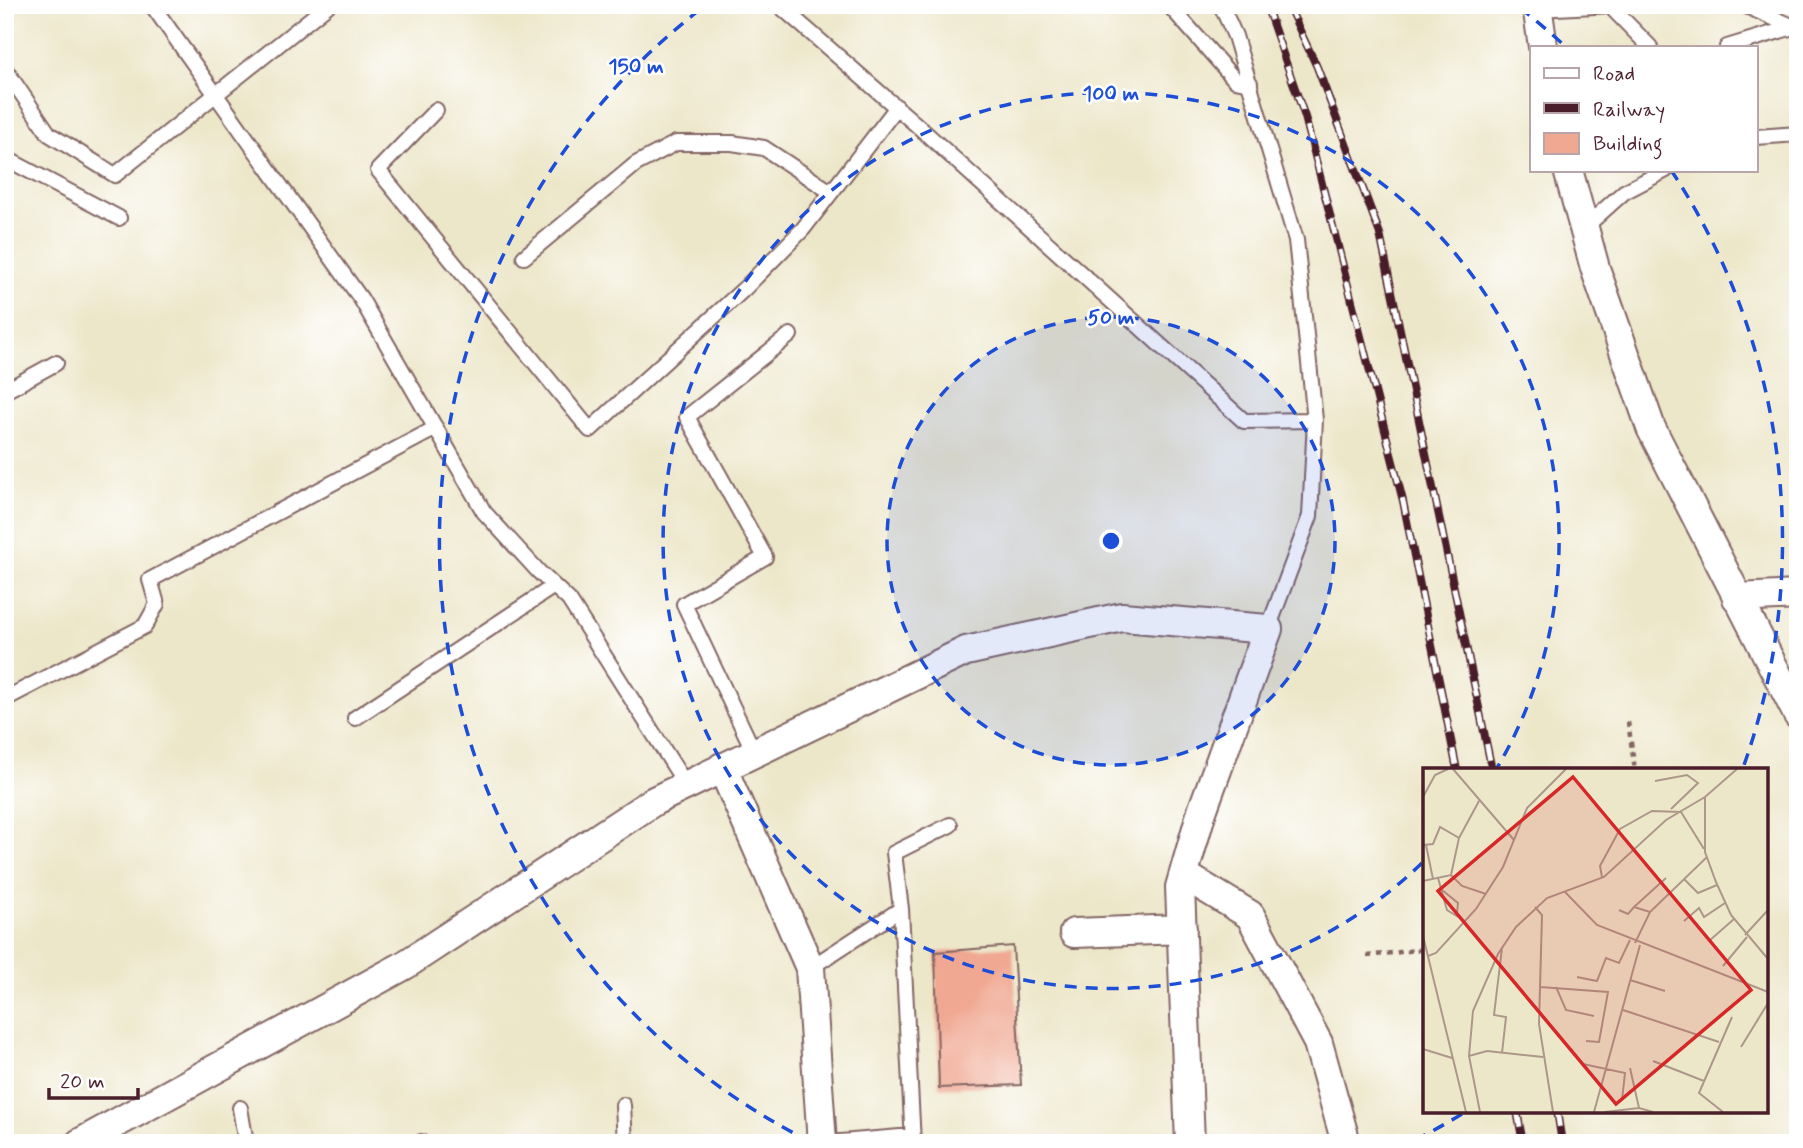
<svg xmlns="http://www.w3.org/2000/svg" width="1803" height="1148" font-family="Mynerve,sans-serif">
  <rect width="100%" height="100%" fill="#fff"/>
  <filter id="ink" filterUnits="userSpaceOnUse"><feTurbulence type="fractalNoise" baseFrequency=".0143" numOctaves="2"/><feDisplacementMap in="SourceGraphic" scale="14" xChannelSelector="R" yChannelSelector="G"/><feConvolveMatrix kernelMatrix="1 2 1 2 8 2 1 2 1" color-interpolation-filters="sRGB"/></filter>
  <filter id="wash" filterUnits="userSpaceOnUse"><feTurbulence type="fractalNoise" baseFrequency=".00686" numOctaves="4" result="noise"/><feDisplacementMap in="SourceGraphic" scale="28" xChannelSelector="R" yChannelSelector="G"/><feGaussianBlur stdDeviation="1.57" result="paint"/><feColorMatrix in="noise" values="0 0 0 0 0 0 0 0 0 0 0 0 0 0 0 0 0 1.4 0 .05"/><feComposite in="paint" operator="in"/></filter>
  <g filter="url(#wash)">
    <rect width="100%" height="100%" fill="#ede7ca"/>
    <g id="blocks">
      <!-- building -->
      <path fill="#f0a892" d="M 1013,946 L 1021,1085 L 939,1088 L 935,952 Z"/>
    </g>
  </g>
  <g filter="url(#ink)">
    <use href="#blocks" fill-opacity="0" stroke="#836563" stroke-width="2"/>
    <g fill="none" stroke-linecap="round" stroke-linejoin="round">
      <!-- service casing -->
      <g stroke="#836563" stroke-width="18">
        <path id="service" d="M 152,5 L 361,299 L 484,512 L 539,572 L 569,600 L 686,785
          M 779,5 L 919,127 L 1244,421 L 1315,420
          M 1169,5 L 1235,80 L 1250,83
          M 1221,5 L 1235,36 L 1296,240 L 1315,420 L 1310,516 L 1268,629
          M 1744,5 L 1796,28
          M 1611,7 L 1650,47
          M 1537,9 L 1613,5
          M 1727,47 L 1793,27
          M 5,69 L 49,134 L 115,175 L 328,5
          M 436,110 L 378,170 L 590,430 L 745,288 L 803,229 L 897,107
          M 1756,137 L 1798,134
          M 5,158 L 119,218
          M 1584,228 L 1624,192 L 1666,170
          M 524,257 L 636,164 L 676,143 L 732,143 L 764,148 L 831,192
          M 5,391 L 56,363
          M 5,699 L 145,626 L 157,604 L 150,580 L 436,428
          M 355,718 L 554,586
          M 754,752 L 684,604 L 765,557 L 687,417 L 790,335
          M 901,909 L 913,1143
          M 810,968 L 901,909 L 894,853 L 950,825
          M 623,1105 L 625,1143
          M 240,1108 L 246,1143
          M 421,1142 L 421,1143
          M 829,1143 L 912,1136"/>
      </g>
      <!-- minor casing -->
      <g stroke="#836563" stroke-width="32">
        <path id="minor" d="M 1537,5 L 1543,47
          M 1568,170 L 1595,268 L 1651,428 L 1798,715
          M 1737,598 L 1798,595
          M 722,767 L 810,968 L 822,1143
          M 1184,875 L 1250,915 L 1318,1043 L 1346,1143
          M 1074,933 L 1182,929
          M 80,1143 L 405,965 L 654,801 L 966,651 L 1122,617 L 1268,629 L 1201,814 L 1180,887 L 1190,1143"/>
      </g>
      <!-- path -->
      <path stroke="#836563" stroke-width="4.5" stroke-dasharray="5 5" stroke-linecap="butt" d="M 1628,722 L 1635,770
        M 1367,956 L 1425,949"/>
      <!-- service -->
      <use href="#service" stroke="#fff" stroke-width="14"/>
      <!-- minor -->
      <use href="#minor" stroke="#fff" stroke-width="28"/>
      <!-- rail casing -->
      <g stroke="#4a1f2b" stroke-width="8">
        <path id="rail" d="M 1266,5 L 1305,117 L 1403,501 L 1457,770
          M 1288,5 L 1317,67 L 1380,234 L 1492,770
          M 1517,1111 L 1523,1143
          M 1557,1111 L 1562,1143"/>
      </g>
      <!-- rail -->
      <use href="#rail" stroke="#fff" stroke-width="5" stroke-dasharray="16" stroke-linecap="butt"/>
    </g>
  </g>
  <!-- distance rings -->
  <circle cx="1111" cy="541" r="224" fill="#1d4ed8" fill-opacity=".12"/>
  <g fill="none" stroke="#1d4ed8" stroke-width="3.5" stroke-dasharray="12 9">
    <circle cx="1111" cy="541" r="224"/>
    <path d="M1422 863A448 448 0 1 1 1497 768"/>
    <path d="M1462 1114A672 672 0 0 1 1411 1142M811 1142A672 672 0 0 1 702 8M1520 8A672 672 0 0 1 1565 46M1671 170A672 672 0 0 1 1744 765"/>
  </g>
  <!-- overview -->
  <g transform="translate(1423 768)">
    <rect width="345" height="345" fill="#ede7ca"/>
    <path fill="none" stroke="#ac978a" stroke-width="2" d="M 30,1 L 91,72M 232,13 L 264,7 L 275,15 L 248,41M 0,29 L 12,7 L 25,1M 282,29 L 282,84 L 293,114 L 308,147 L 345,191M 36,70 L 56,33M 0,77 L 10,76 L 17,59 L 36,70 L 28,107M 3,77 L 10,111M 179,109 L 177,98 L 197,61 L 229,43 L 258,44 L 281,81M 15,110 L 24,142 L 42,153M 261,111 L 275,125 L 294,117M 0,113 L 28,107 L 39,118 L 63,126M 19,122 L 35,135 L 34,145M 142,124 L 174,157 L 345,224M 112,139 L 119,147 L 116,256 L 130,344M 211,139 L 243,110M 196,142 L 205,146 L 211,139 L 227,144M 261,153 L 276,140 L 281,149 L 302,135M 322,167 L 345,142M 0,168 L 43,344M 286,173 L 311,151M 212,175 L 227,144 L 284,89M 79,180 L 71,247 L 83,249 L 79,285M 5,188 L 13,185 L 53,141 L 80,99 L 104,40 L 143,1M 300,198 L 324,169M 154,209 L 174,213 L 183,190 L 196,195 L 207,172M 207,212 L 242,223M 117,219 L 185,224 L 176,274 L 163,273M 133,219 L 143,242 L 171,248M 200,242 L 296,274M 318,279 L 345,235M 0,281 L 29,290M 46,288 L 64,283 L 120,289M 230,293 L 281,313M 160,296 L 202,305 L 199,332M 207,300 L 216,340M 57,344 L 46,288 L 50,243 L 75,186 L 93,159 L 124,130 L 181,109 L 243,52 L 282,29 L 314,1M 171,344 L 217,177M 182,344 L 216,340 L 230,344M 300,344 L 276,325 L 309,249"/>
    <path fill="#d62828" fill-opacity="0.15" stroke="#d62828" stroke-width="3.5" d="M 150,9 L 328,222 L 193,336 L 15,123 Z"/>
    <rect width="345" height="345" fill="none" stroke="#4a1f2b" stroke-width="3.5"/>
  </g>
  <circle cx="1111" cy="541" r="10" fill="#1d4ed8" stroke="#fff" stroke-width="3.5"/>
  <g font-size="21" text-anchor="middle" font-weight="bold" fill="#1d4ed8" stroke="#fff" stroke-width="5" stroke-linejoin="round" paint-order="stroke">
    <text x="636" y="73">150 m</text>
    <text x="1111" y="100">100 m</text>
    <text x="1111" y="324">50 m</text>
  </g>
  <!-- margin -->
  <rect width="1803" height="1148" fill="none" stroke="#fff" stroke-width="28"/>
  <!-- legend -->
  <rect x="1530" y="46" width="228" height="126" fill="#ffffff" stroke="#b7a5aa" stroke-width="2"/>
  <rect x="1544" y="68" width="35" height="10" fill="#ffffff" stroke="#b7a5aa" stroke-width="2"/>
  <text x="1593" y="80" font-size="21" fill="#4a1f2b">Road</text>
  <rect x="1544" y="103" width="35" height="10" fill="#4a1f2b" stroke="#b7a5aa" stroke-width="2"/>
  <text x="1593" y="116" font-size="21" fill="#4a1f2b">Railway</text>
  <rect x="1544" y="133" width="35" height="21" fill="#f0a892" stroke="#b7a5aa" stroke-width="2"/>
  <text x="1593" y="150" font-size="21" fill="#4a1f2b">Building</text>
  <!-- scale -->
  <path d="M49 1088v10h89v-10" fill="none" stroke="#4a1f2b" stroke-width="3.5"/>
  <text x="60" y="1088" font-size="21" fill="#4a1f2b" stroke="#ffffff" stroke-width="5" paint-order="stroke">20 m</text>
</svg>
